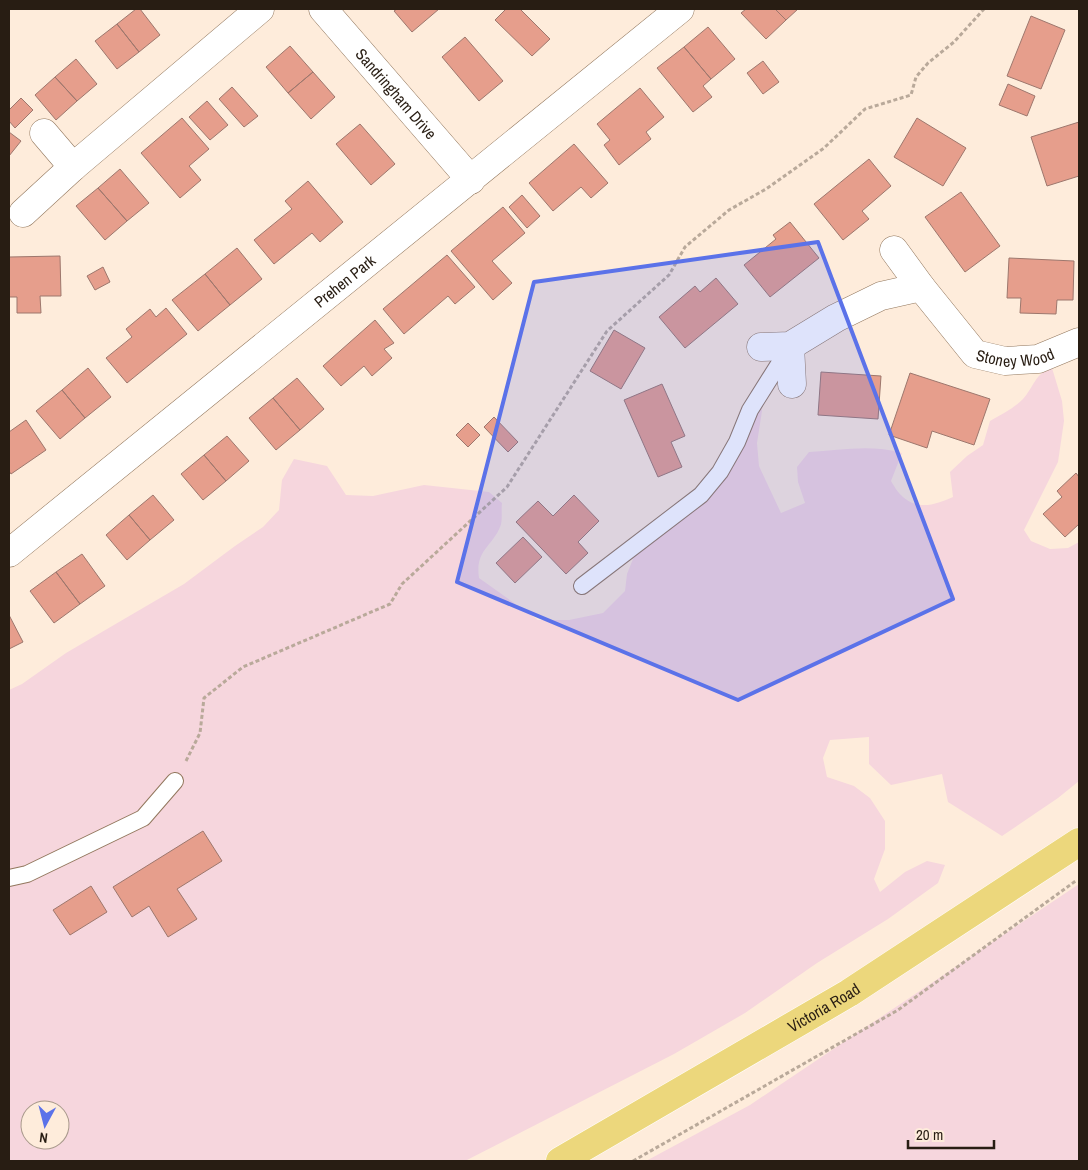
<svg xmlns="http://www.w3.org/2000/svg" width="1088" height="1170" font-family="'Archivo Narrow',sans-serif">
  <rect width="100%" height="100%" fill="#feecdb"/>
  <!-- green -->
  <path fill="#f6d6dd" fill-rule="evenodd" d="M 1052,368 L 1062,401 L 1064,421 L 1058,462 L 1024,530 L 1031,541 L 1050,549 L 1068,548 L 1079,542 L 1079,781 L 1058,798 L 1002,836 L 948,802 L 942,774 L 891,785 L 869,764 L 869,737 L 830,740 L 823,758 L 827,777 L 854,786 L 870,798 L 885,821 L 885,849 L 874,879 L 880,892 L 905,872 L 927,861 L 945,865 L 938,883 L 888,919 L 817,963 L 745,1013 L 674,1054 L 465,1161 L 9,1161 L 9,690 L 22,684 L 66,653 L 184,584 L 235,546 L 263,527 L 279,510 L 282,480 L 294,459 L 327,466 L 346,495 L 373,496 L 424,485 L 489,492 L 502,503 C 501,510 503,521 500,527 C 492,547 475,550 479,578 L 538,620 L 569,620 L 603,613 L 625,591 L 627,574 L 635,554 L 713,494 L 725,478 L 759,396 L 762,411 L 757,443 L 759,466 L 781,513 L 805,503 L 798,482 L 797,467 L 809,452 C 840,450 872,444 902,453 L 891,481 C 894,486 898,493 903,497 C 919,511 937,504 953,497 L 950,472 L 967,456 L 983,445 L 990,421 C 1002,414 1013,409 1023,399 C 1034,387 1035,373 1052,368 ZM 30,1110 L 60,1110 L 60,1140 L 30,1140 Z
    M 1079,884 L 1079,1161 L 646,1161 L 750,1105 Z"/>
  <!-- building -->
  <path fill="#e69e8c" stroke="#9d776d" d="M 136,9 L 140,9 L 160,35 L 139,52 L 117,24 Z
    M 397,9 L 439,9 L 412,32 L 394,11 Z
    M 506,9 L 520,9 L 550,39 L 532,56 L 495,20 Z
    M 746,9 L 775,9 L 786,20 L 766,39 L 741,13 Z
    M 775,9 L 798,9 L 786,20 Z
    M 1031,16 L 1065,30 L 1041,89 L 1007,76 Z
    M 117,24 L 139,52 L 117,69 L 95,41 Z
    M 708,27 L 735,59 L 711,79 L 684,47 Z
    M 465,37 L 503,81 L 479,101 L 442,57 Z
    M 290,46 L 313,72 L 288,93 L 266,67 Z
    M 684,47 L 711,79 L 703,86 L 712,97 L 693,112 L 657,68 Z
    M 76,59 L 97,84 L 77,101 L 55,77 Z
    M 763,61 L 779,82 L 763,94 L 747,73 Z
    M 313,72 L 335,97 L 311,119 L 288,93 Z
    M 55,77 L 77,101 L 56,120 L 35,95 Z
    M 1008,84 L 1035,96 L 1027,116 L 999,105 Z
    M 232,87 L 258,116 L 244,127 L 219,99 Z
    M 640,88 L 664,117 L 646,132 L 651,139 L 619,165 L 604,145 L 610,140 L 597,124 Z
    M 21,98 L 33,110 L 15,128 L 9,121 L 9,110 Z
    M 207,101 L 228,125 L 210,140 L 189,117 Z
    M 182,118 L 209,149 L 189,166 L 201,180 L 180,198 L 141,153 Z
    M 917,118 L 966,148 L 943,186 L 894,157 Z
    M 1079,122 L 1079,176 L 1047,186 L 1031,137 Z
    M 360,124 L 395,164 L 371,185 L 336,144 Z
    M 9,132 L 21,141 L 9,156 Z
    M 574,144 L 608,183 L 591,198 L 581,187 L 553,211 L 529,183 Z
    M 869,159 L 891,186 L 862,211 L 869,219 L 843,240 L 814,204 Z
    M 120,169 L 149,203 L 127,221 L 98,188 Z
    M 308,181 L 343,222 L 320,242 L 312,233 L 274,264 L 254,240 L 292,209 L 285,201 Z
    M 98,188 L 127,221 L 105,240 L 76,206 Z
    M 961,192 L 1000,246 L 965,272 L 925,217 Z
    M 522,195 L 540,216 L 527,228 L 509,207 Z
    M 503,207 L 525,233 L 492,261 L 512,283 L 493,300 L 451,251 Z
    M 790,222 L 819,258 L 770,297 L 744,265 L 776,239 L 773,235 Z
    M 237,248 L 262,279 L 230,305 L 205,274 Z
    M 447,255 L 475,287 L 455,304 L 448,296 L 404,334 L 383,309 Z
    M 60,256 L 61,296 L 40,296 L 41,313 L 17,313 L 17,297 L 9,297 L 9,257 Z
    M 1009,258 L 1074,261 L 1073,300 L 1057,300 L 1056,314 L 1020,313 L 1021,298 L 1007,298 Z
    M 103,267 L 110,282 L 95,290 L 87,276 Z
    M 205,274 L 230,305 L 198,331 L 172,300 Z
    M 716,278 L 738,304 L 685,348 L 659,317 L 695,286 L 700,292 Z
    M 166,308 L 187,334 L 127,383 L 106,358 L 132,337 L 126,329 L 150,309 L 156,317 Z
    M 375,320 L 394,343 L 384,349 L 392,358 L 372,376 L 364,366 L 341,386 L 323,366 Z
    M 614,330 L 645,348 L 621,389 L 590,371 Z
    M 88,368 L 111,397 L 85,418 L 62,390 Z
    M 821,372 L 881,376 L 878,419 L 818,415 Z
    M 910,373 L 990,399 L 974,445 L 932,431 L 927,448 L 889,435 Z
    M 297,378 L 324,409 L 300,430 L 273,398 Z
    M 662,384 L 685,436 L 671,442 L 682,467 L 658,477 L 624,400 Z
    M 62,390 L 85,418 L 60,439 L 36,411 Z
    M 273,398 L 300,430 L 276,450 L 249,418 Z
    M 494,417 L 518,442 L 508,452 L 484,427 Z
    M 26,420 L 46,450 L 11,474 L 9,471 L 9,432 Z
    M 468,423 L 480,435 L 468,447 L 456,435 Z
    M 227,436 L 249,461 L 226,481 L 204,455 Z
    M 204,455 L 226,481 L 203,500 L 181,474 Z
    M 1076,473 L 1079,477 L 1079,524 L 1065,537 L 1043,514 L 1062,497 L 1057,491 Z
    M 153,495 L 174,520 L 150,540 L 129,515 Z
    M 574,495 L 599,521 L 578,542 L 588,553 L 566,574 L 516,522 L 538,501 L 553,516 Z
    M 129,515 L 150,540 L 127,560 L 106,535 Z
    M 523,537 L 542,557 L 515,583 L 496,563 Z
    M 82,554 L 105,586 L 80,604 L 56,572 Z
    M 56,572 L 80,604 L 54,623 L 30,591 Z
    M 9,615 L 23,642 L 9,649 Z
    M 203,831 L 222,861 L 177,889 L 197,919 L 168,937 L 149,906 L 132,917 L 113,887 Z
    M 91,886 L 107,912 L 70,935 L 53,910 Z"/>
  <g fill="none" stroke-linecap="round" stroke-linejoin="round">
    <!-- service casing -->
    <g stroke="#92775d" stroke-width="18">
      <path id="service" d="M 582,586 L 701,495 L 720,472 L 737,442 L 750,410 L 789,348
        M 9,878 L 27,874 L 143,818 L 175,781"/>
    </g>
    <!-- minor casing -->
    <g stroke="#92775d" stroke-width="29">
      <g id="minor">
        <path id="s1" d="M 323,9 L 471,180"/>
        <path d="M 44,133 L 73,167"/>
        <path d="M 23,213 L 73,167 L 260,9"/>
        <path d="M 894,250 L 921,287"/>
        <path d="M 790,346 L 792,384"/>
        <path id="s2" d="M 761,347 L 790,346 L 836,318 L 881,296 L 921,287 L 975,354 L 1005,361 L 1038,359 L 1079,342"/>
        <path id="s3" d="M 9,553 L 680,9"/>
      </g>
    </g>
    <!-- trunk casing -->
    <g stroke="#fff" stroke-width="29">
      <g id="trunk">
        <path id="s4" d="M 560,1161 L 849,993 L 1079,842"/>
      </g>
    </g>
    <!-- path -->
    <path stroke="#b9a99a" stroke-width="3" stroke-dasharray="4 2.5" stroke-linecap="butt" d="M 186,761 L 200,733 L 204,698 L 243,667 L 390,604 L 402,584 L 507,487 L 607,331 L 669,275 L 685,247 L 729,210 L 766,189 L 824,148 L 865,109 L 911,95 L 916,77 L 928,63 L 954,42 L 984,9
      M 633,1161 L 898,1010 L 1077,880"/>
    <!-- service -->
    <use href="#service" stroke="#fff" stroke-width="16"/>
    <!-- minor -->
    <use href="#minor" stroke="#fff" stroke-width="28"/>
    <!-- trunk -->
    <use href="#trunk" stroke="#ecd77c" stroke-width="28"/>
  </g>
  <!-- marked area -->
  <path fill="#5b72e9" fill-opacity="0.2" stroke="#5b72e9" stroke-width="4" stroke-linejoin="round" d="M 818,242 L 953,599 L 738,700 L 457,582 L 534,282 Z"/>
  <g text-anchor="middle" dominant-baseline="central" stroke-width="4.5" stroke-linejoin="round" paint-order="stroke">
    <!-- street labels -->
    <g font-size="16" fill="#281d13" stroke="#feecdb">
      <text stroke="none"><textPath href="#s1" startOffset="112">Sandringham Drive</textPath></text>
      <text stroke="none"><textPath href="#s3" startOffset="432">Prehen Park</textPath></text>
      <text stroke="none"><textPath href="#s2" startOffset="301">Stoney Wood</textPath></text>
      <text stroke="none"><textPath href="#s4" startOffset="305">Victoria Road</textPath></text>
    </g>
  </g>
  <!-- border -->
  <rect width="1088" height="1170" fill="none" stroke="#281d13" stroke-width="20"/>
  <!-- north arrow -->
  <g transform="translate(45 1125) rotate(187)"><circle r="24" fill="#feecdb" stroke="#a8998b"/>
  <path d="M0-4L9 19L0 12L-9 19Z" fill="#5b72e9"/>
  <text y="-8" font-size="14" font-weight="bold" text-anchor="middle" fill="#281d13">N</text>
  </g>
  <!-- scale -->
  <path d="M908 1140v8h86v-8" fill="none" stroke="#281d13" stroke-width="2.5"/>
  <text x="916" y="1140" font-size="15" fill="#281d13" stroke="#feecdb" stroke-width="4" paint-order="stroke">20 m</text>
</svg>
